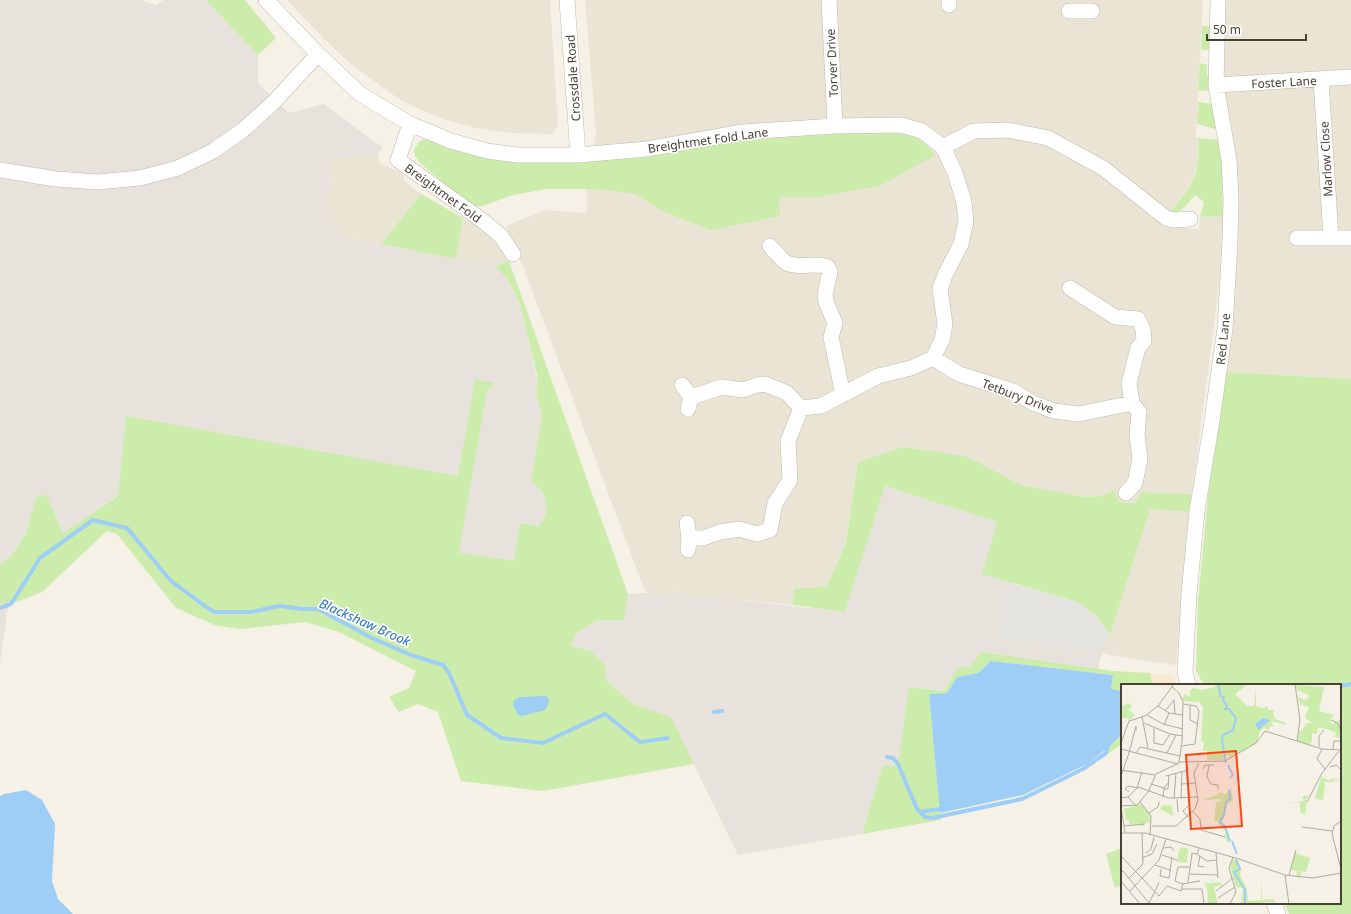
<svg xmlns="http://www.w3.org/2000/svg" width="1351" height="914" font-family="'Noto Sans',sans-serif">
  <rect width="100%" height="100%" fill="#f5f1e7"/>
  <!-- residential -->
  <path fill="#e9e4d4" d="M 287,0 L 550,0 L 558,127 L 551,134 L 512,133 L 476,128 L 442,119 L 402,101 L 352,65 L 324,39 Z
    M 585,0 L 1203,0 L 1196,137 L 1199,138 L 1197,165 L 1194,178 L 1189,187 L 1166,218 L 1164,226 L 1199,229 L 1200,217 L 1223,216 L 1224,248 L 1192,494 L 1142,492 L 1136,503 L 1119,502 L 1113,492 L 1100,496 L 1086,497 L 1023,486 L 983,465 L 858,462 L 846,543 L 827,586 L 794,589 L 793,605 L 691,595 L 681,591 L 658,596 L 648,593 L 643,586 L 524,269 L 506,226 L 544,210 L 587,213 L 587,189 L 596,133 Z
    M 1222,0 L 1351,0 L 1351,379 L 1225,372 L 1230,241 L 1220,16 Z
    M 377,154 L 381,164 L 403,173 L 404,181 L 421,194 L 381,244 L 337,236 L 326,223 L 330,160 Z
    M 463,218 L 490,234 L 501,245 L 509,261 L 495,266 L 456,259 Z
    M 1150,509 L 1189,512 L 1176,665 L 1119,657 L 1102,653 L 1110,635 Z"/>
  <!-- commercial -->
  <path fill="#f8ead0" d="M 1150,673 L 1174,675 L 1177,685 L 1153,685 Z"/>
  <!-- industrial -->
  <path fill="#e7e2db" d="M 0,0 L 140,0 L 156,5 L 163,0 L 206,0 L 258,55 L 258,83 L 289,113 L 324,104 L 383,148 L 377,154 L 330,160 L 326,223 L 338,226 L 337,236 L 495,266 L 508,280 L 520,304 L 537,379 L 550,378 L 628,594 L 648,593 L 658,596 L 681,591 L 691,595 L 845,612 L 885,486 L 997,522 L 1010,583 L 1077,602 L 1110,635 L 1102,653 L 1098,669 L 981,652 L 971,666 L 957,668 L 944,691 L 910,687 L 899,757 L 894,767 L 883,765 L 862,834 L 738,855 L 671,718 L 633,704 L 606,680 L 605,665 L 591,651 L 570,646 L 575,634 L 598,620 L 624,620 L 628,594 L 117,496 L 63,533 L 46,494 L 36,498 L 26,533 L 12,555 L 0,565 Z
    M 9,602 L 0,662 L 0,604 Z"/>
  <!-- green -->
  <path fill="#ccecac" d="M 206,0 L 245,0 L 276,38 L 258,55 Z
    M 1202,26 L 1211,26 L 1210,50 L 1201,50 Z
    M 1200,63 L 1207,65 L 1207,75 L 1210,75 L 1212,90 L 1198,91 Z
    M 1198,102 L 1214,104 L 1218,128 L 1215,129 L 1197,124 Z
    M 880,133 C 907,134 917,132 935,155 L 880,186 L 818,197 L 779,197 L 780,216 L 711,230 L 662,211 L 635,194 L 606,190 L 587,189 L 547,189 L 513,195 L 483,206 L 473,206 L 460,197 L 420,163 L 415,156 L 414,149 L 421,140 L 427,139 L 462,152 L 490,159 L 523,163 L 558,163 L 643,158 L 727,141 L 838,134 Z
    M 1199,138 L 1220,140 L 1222,166 L 1223,216 L 1200,217 L 1204,202 L 1195,195 C 1189,202 1182,214 1171,212 C 1178,201 1189,191 1194,178 C 1199,166 1198,151 1199,138 Z
    M 421,194 L 463,218 L 456,259 L 381,244 Z
    M 509,261 L 628,594 L 624,620 L 598,620 L 575,634 L 571,646 L 591,651 L 605,665 L 606,680 L 633,704 L 671,717 L 694,764 L 543,791 L 461,781 L 438,712 L 418,704 L 399,712 L 389,697 L 409,688 L 416,671 L 339,632 L 305,622 L 241,629 L 217,626 L 176,608 L 117,534 L 107,531 L 42,592 L 17,602 L 9,602 L 0,604 L 0,565 L 12,555 L 26,533 L 36,498 L 46,494 L 63,533 L 118,496 L 126,416 L 458,476 L 475,379 L 493,383 L 492,387 L 487,390 L 459,553 L 514,561 L 520,523 L 539,526 L 546,514 L 546,502 L 542,491 L 531,482 L 542,417 L 536,393 L 538,379 L 520,304 L 508,280 L 495,266 Z
    M 1225,372 L 1351,379 L 1351,914 L 1289,914 L 1284,903 L 1340,903 L 1340,685 L 1202,685 L 1203,683 L 1196,671 L 1198,600 L 1208,496 Z
    M 904,447 L 968,457 L 1023,486 L 1086,497 L 1100,496 L 1114,491 L 1119,502 L 1136,503 L 1141,492 L 1192,494 L 1189,512 L 1150,509 L 1110,635 L 1095,615 L 1077,602 L 982,574 L 997,522 L 885,486 L 845,612 L 793,605 L 794,589 L 827,586 L 846,543 L 858,462 Z
    M 981,652 L 1114,671 L 1150,673 L 1153,685 L 1122,685 L 1122,691 L 1111,689 L 1113,675 L 991,661 L 978,673 L 957,677 L 947,693 L 929,694 L 941,820 L 862,834 L 883,765 L 894,767 L 899,757 L 909,687 L 944,691 L 957,668 L 971,666 Z
    M 1122,734 L 1122,744 L 1108,754 L 1109,747 Z
    M 1122,848 L 1122,885 L 1115,888 L 1106,854 Z"/>
  <!-- parking -->
  <path fill="#e5e3df" d="M 1010,583 L 1077,602 L 1095,615 L 1110,635 L 1102,653 L 993,637 Z"/>
  <!-- water -->
  <path fill="#9ecdf6" d="M 991,661 L 1113,675 L 1111,689 L 1122,691 L 1122,734 L 1109,747 L 1087,764 L 1023,795 L 940,813 L 929,694 L 947,693 L 957,677 L 978,673 Z
    M 546,696 L 549,699 L 548,705 L 545,710 L 522,716 L 518,715 L 513,705 L 514,700 L 520,697 Z
    M 26,790 L 42,800 L 55,824 L 52,881 L 58,899 L 73,914 L 0,914 L 0,796 L 4,794 Z"/>
  <g fill="none" stroke-linecap="round" stroke-linejoin="round">
    <!-- stream -->
    <path stroke="#9ecdf6" stroke-width="4" d="M 0,608 L 11,604 L 40,558 L 93,520 L 127,528 L 171,581 L 209,609 L 215,612 L 251,612 L 279,606 L 304,609 L 318,609 L 372,638 L 411,655 L 443,665 L 449,673 L 467,715 L 501,738 L 543,743 L 605,714 L 640,742 L 668,738
      M 1340,686 L 1351,684
      M 714,712 L 722,711
      M 887,757 L 893,758 L 898,764 L 917,809 L 925,817 L 932,818 L 1022,799 L 1083,769 L 1106,753 L 1108,745
      M 920,812 L 940,809"/>
    <!-- minor casing -->
    <g stroke="#c1baa8" stroke-width="16">
      <path id="minor" d="M 266,0 L 318,54 L 360,94 L 410,124 L 451,141 L 487,151 L 517,155 L 578,155 L 647,149 L 743,132 L 835,126 L 901,125 L 922,131 L 943,147 L 955,173 L 964,202 L 966,221 L 961,244 L 945,275 L 940,289 L 945,324 L 942,340 L 933,358
        M 567,0 L 578,155
        M 829,0 L 835,126
        M 949,0 L 949,5
        M 1069,11 L 1092,11
        M 1321,80 L 1331,238
        M 1216,85 L 1351,77
        M 410,124 L 398,160 L 483,221 L 501,236 L 513,254
        M 943,147 L 974,131 L 1008,130 L 1048,138 L 1103,168 L 1166,218 L 1173,220 L 1190,219
        M 0,170 L 56,179 L 97,182 L 140,178 L 178,168 L 213,151 L 243,130 L 273,103 L 318,54
        M 1297,238 L 1351,238
        M 770,246 C 775,251 780,258 785,262 C 799,270 815,261 828,267 L 830,272 L 825,294 L 826,302 L 835,323 L 831,337 L 843,395
        M 1070,288 L 1115,317 L 1138,319 L 1143,329 L 1144,341 L 1138,348 L 1129,383 L 1132,403 L 1139,412 L 1137,435 L 1140,459 L 1135,483 L 1126,493
        M 682,385 L 691,397 L 688,409
        M 691,397 L 722,387 L 743,390 L 757,385 L 765,384 L 787,393 L 801,408
        M 687,523 L 689,538 L 688,550
        M 689,538 L 703,538 L 720,532 L 739,529 L 757,534 L 770,530 L 775,503 L 790,480 L 788,441 L 801,408 L 821,406 L 878,376 L 911,368 L 933,358 L 959,374 L 1013,391 L 1033,403 L 1054,411 L 1079,414 L 1132,403
        M 1188,685 L 1185,672 L 1189,594 L 1197,511 L 1212,421 L 1225,328 L 1230,241 L 1231,199 L 1229,160 L 1216,85 L 1218,0
        M 1274,903 L 1278,914"/>
    </g>
    <!-- minor -->
    <use href="#minor" stroke="#fff" stroke-width="15"/>
  </g>
  <g text-anchor="middle" dominant-baseline="central" stroke-width="3.5" stroke-linejoin="round" paint-order="stroke">
    <!-- street labels -->
    <g font-size="12" fill="#484235" stroke="#fff">
      <text transform="translate(832 63) rotate(-93)">Torver Drive</text>
      <text transform="translate(573 78) rotate(-94)">Crossdale Road</text>
      <text transform="translate(1284 82) rotate(-3)">Foster Lane</text>
      <text transform="translate(708 140) rotate(-8)">Breightmet Fold Lane</text>
      <text transform="translate(1326 159) rotate(-93)">Marlow Close</text>
      <text transform="translate(443 193) rotate(36)">Breightmet Fold</text>
      <text transform="translate(1223 339) rotate(-84)">Red Lane</text>
      <text transform="translate(1018 396) rotate(21)">Tetbury Drive</text>
    </g>
    <!-- water labels -->
    <g font-size="13" font-style="italic" fill="#2474be" stroke="#fff">
      <text transform="translate(365 622) rotate(24)">Blackshaw Brook</text>
    </g>
  </g>
  <!-- overview -->
  <g transform="translate(1121 684)">
    <rect width="220" height="220" fill="#f5f1e7"/>
    <path d="M 95,0 L 127,0 L 114,10 L 126,22 L 133,22 L 135,5 L 135,22 L 142,24 L 147,22 L 147,26 L 154,26 L 152,28 L 154,35 L 165,39 L 165,41 L 150,37 L 153,43 L 149,42 L 147,47 L 144,43 L 139,47 L 136,58 L 109,74 L 106,70 L 104,76 L 86,76 L 86,67 L 82,67 L 83,58 L 80,58 L 82,23 L 78,18 L 62,17 L 61,14 L 64,10 L 69,13 L 69,6 L 73,4 L 81,6 L 94,3 ZM 175,1 L 203,3 L 198,27 L 213,31 L 209,36 L 212,41 L 213,38 L 216,38 L 219,42 L 217,35 L 220,35 L 220,54 L 214,53 L 215,48 L 197,43 L 196,50 L 191,49 L 191,56 L 188,61 L 177,57 L 178,47 L 180,47 L 186,39 L 191,39 L 184,34 L 188,23 L 179,20 L 176,12 L 184,16 L 187,14 L 187,11 L 176,6 ZM 8,19 L 11,22 L 8,26 L 14,31 L 7,37 L 7,34 L 0,34 L 0,23 ZM 200,93 L 208,96 L 215,94 L 220,100 L 214,95 L 213,98 L 202,98 L 204,100 L 202,116 L 195,115 L 194,113 ZM 110,104 L 112,117 L 106,120 L 103,133 L 99,137 L 103,141 L 109,157 L 107,159 L 103,151 L 105,148 L 98,142 L 97,137 L 93,137 L 95,118 L 89,118 L 99,118 L 99,115 L 83,116 L 101,108 L 104,111 ZM 185,111 L 188,112 L 184,116 L 186,115 L 184,131 L 179,128 L 179,118 L 161,119 L 183,117 L 181,113 ZM 20,120 L 28,130 L 30,137 L 21,141 L 24,142 L 8,140 L 8,136 L 5,136 L 3,125 ZM 42,121 L 51,122 L 52,132 L 39,125 ZM 61,163 L 67,165 L 66,179 L 56,178 L 58,166 ZM 174,169 L 189,174 L 185,188 L 180,187 L 180,193 L 175,192 L 176,187 L 170,186 ZM 112,175 L 116,175 L 120,184 L 119,191 L 126,205 L 127,217 L 140,216 L 141,192 L 141,216 L 153,215 L 154,220 L 152,218 L 120,220 L 122,204 L 115,203 L 109,182 ZM 91,194 L 92,199 L 99,198 L 102,201 L 93,203 L 97,220 L 87,220 L 86,204 L 83,199 L 91,199 Z" fill="#ccecac"/>
    <path d="M 142,34 L 149,36 L 138,46 L 134,40 Z" fill="#9ecdf6"/>
    <path fill="none" stroke="#9ecdf6" stroke-width="2" d="M 98,0 L 99,12 L 103,13 L 102,16 L 106,22 L 104,25 L 108,25 L 115,34 L 112,46 L 102,51 L 101,57 L 105,79M 107,81 L 112,91 L 109,94M 108,106 L 109,115 L 105,118 L 103,131 L 99,138 L 104,142 L 109,157M 111,157 L 116,170M 115,176 L 119,185 L 113,188 L 124,206 L 124,220"/>
    <path fill="none" stroke="#b0aba0" stroke-width="1" d="M 174,0 L 179,36 L 176,57 L 201,65 L 220,66M 69,21 L 69,36 L 77,40M 37,22 L 48,29 L 61,31M 44,27 L 53,16 L 54,30M 26,31 L 42,40 L 62,45M 21,33 L 27,64M 210,36 L 217,39 L 220,48M 23,39 L 49,50 L 62,52M 43,41 L 48,29M 33,44 L 33,59 L 42,61 L 49,50M 0,59 L 8,37 L 24,32 L 37,22 L 53,0M 61,62 L 74,60 L 78,27 L 75,22 L 62,20M 198,63 L 198,52 L 203,46M 0,65 L 57,80M 201,65 L 196,75 L 204,85M 212,65 L 213,57 L 220,57M 8,69 L 15,42 L 15,47M 15,69 L 19,63 L 59,72M 46,69 L 55,51M 58,78 L 104,77 L 135,59 L 144,47 L 176,57M 88,81 L 86,93 L 90,100 L 97,101 L 97,105M 209,83 L 215,81 L 220,86M 82,85 L 84,81 L 93,81M 0,86 L 34,91M 0,92 L 8,69M 45,92 L 67,86M 30,100 L 43,104M 61,100 L 74,99M 17,103 L 48,114 L 77,113M 43,105 L 47,105 L 48,91M 8,108 L 4,105 L 7,102 L 17,104M 7,113 L 15,122M 42,113 L 43,104 L 47,99M 0,114 L 7,113 L 16,104 L 21,88M 53,115 L 55,89M 56,115 L 57,128M 60,115 L 61,87M 19,118 L 30,132 L 29,151M 186,118 L 201,89 L 218,67M 0,122 L 16,121 L 27,108 L 35,90 L 58,79 L 61,57 L 62,18 L 58,9 L 51,3M 0,123 L 4,148M 72,128 L 79,135 L 80,146 L 104,153M 28,129 L 37,123 L 38,118M 67,133 L 62,127 L 68,121M 220,137 L 213,142 L 211,150 L 220,185 L 220,199M 3,142 L 24,140M 31,142 L 55,142 L 74,125 L 77,116 L 73,89 L 78,79M 181,143 L 211,147M 0,149 L 24,149 L 115,174 L 164,191 L 192,194 L 220,189M 43,164 L 50,163 L 53,167M 25,169 L 30,165 L 33,153M 70,169 L 76,170 L 78,164M 95,169 L 97,194M 76,170 L 86,177 L 95,176M 41,171 L 56,176M 0,172 L 38,212 L 46,202 L 60,207 L 62,200M 79,172 L 77,182 L 83,183M 21,174 L 31,170 L 36,160M 34,181 L 49,186M 69,183 L 57,183 L 54,197 L 61,200 L 79,197M 40,185 L 39,192 L 48,194 L 51,173M 0,188 L 2,187 L 28,219M 69,190 L 96,191M 164,191 L 168,220M 168,191 L 175,166M 8,194 L 22,180 L 21,149M 0,197 L 19,220M 67,198 L 71,170M 61,205 L 81,205 L 83,220M 9,207 L 38,176 L 45,155M 95,207 L 112,194M 97,214 L 114,203M 28,219 L 38,199M 109,220 L 115,208 L 108,184 L 112,173"/>
    <path fill="#ff4413" fill-opacity="0.15" stroke="#ff4413" stroke-width="2" d="M 115,67 L 121,142 L 70,145 L 65,71 Z"/>
    <rect width="220" height="220" fill="none" stroke="#484235" stroke-width="2"/>
  </g>
  <!-- scale -->
  <path d="M1207 34v6h99v-6" fill="none" stroke="#484235" stroke-width="2"/>
  <text x="1213" y="34" font-size="12" fill="#484235" stroke="#ffffff" stroke-width="3" paint-order="stroke">50 m</text>
</svg>
